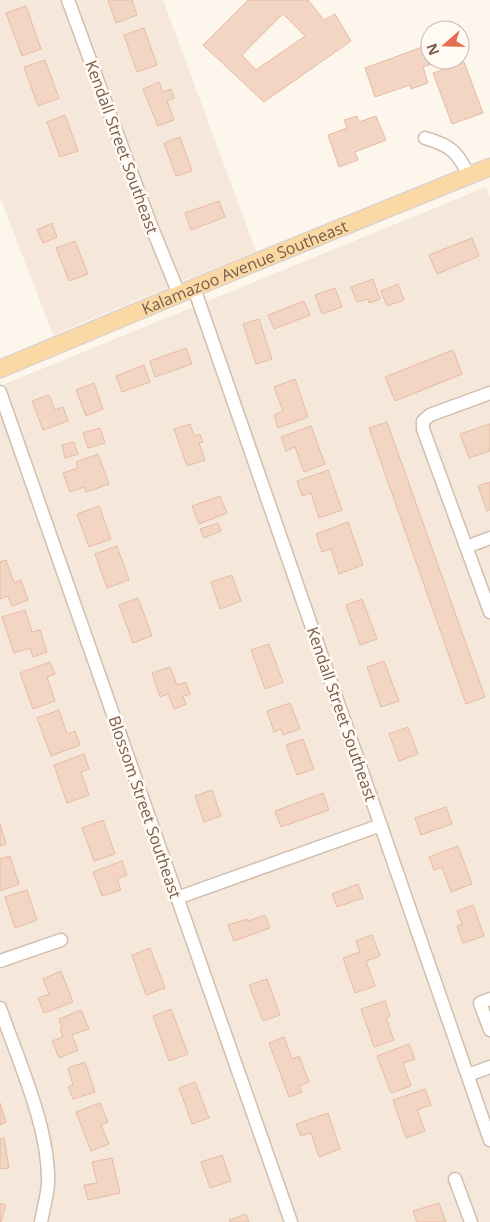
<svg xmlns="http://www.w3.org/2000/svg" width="490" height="1222" font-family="'Open Sans',sans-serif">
  <rect width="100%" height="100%" fill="#fdf6ec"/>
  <!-- residential -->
  <path fill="#f5e8da" d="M 0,0 L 163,0 L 256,251 L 53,335 L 0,197 Z
    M 486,187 L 490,197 L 490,1222 L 0,1222 L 0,386 Z"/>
  <!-- building -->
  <path fill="#f3d5c3" stroke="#e6bba3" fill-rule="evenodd" d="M 108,0 L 132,0 L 137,15 L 116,23 Z
    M 248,0 L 308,0 L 324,20 L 335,14 L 351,41 L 264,102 L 203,45 ZM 283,14 L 305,36 L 256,70 L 242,55 Z
    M 26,6 L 41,49 L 22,56 L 6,13 Z
    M 144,28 L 157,65 L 137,72 L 124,35 Z
    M 425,46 L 432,64 L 423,67 L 428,83 L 411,89 L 410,85 L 375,97 L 365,68 Z
    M 45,60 L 59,98 L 38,106 L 24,67 Z
    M 464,62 L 483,113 L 452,124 L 433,73 Z
    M 159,82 L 163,92 L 171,89 L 174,98 L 167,101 L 174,120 L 158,126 L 143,89 Z
    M 65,115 L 78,151 L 60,157 L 47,122 Z
    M 357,116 L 359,122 L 376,116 L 386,140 L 355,152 L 358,160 L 339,167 L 328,135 L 347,128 L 344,120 Z
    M 180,137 L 192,171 L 176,176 L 164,143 Z
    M 219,201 L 225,217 L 191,230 L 185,213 Z
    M 52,223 L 57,237 L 43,243 L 37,230 Z
    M 472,238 L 479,256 L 437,274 L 429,255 Z
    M 75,241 L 88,274 L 69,281 L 56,248 Z
    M 373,279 L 380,299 L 369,303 L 368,299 L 357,302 L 351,287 Z
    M 398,284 L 404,300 L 387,306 L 381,291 Z
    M 335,288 L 342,307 L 322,314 L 315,295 Z
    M 304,301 L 310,315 L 274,329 L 268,315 Z
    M 259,319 L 272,359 L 256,364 L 243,324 Z
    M 186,348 L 192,364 L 155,377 L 150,361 Z
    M 453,350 L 462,374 L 395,401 L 385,377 Z
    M 144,365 L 150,382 L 122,392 L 116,376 Z
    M 295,379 L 308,417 L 278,428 L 274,415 L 283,411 L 274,387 Z
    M 94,383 L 103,409 L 86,416 L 76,390 Z
    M 49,395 L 55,410 L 63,407 L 68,421 L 43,430 L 32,401 Z
    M 387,422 L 485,697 L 466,704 L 369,428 Z
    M 190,424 L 194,436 L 200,434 L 203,442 L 199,443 L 205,460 L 187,466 L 174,429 Z
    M 490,424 L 490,451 L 469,458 L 460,434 Z
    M 311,426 L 325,464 L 304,472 L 295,447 L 286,451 L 281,437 Z
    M 100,428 L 105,443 L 88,448 L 83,433 Z
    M 74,442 L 78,454 L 65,458 L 62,445 Z
    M 98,454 L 109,484 L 86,492 L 84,487 L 70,492 L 63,473 L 78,468 L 76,462 Z
    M 328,470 L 342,510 L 319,518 L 311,493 L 302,496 L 297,481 Z
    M 490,482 L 490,510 L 487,511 L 478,486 Z
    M 220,496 L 227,513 L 199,524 L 192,506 Z
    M 99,506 L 111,539 L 89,547 L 77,514 Z
    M 348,522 L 363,565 L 339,574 L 331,549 L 322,552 L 316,534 Z
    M 218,523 L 221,531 L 204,538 L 200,529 Z
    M 117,546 L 129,580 L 107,588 L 95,554 Z
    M 6,560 L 14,583 L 21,580 L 28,600 L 12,606 L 8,596 L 0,599 L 0,562 Z
    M 232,575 L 241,601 L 220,609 L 211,582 Z
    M 138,598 L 152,636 L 133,643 L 119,605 Z
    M 362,599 L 377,639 L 360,645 L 346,605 Z
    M 25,610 L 32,632 L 40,630 L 47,652 L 33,657 L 30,648 L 14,653 L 2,617 Z
    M 269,644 L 283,682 L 265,689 L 251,650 Z
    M 384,661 L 399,701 L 381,707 L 367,667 Z
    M 50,662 L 55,674 L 47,677 L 55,701 L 33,709 L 20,673 Z
    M 170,667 L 177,685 L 186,682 L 190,694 L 183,696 L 186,704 L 174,709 L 168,694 L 160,697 L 152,673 Z
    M 290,703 L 300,729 L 283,735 L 281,729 L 274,732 L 267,711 Z
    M 59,710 L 67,734 L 75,731 L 80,745 L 51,756 L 37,718 Z
    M 408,727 L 418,754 L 399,761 L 389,734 Z
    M 303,739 L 314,769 L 297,775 L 286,745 Z
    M 84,754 L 89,769 L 81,772 L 89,795 L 67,803 L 54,765 Z
    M 212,790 L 221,816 L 204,822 L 195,796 Z
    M 323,793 L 329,810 L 281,827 L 275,811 Z
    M 446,807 L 452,824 L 421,835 L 415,818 Z
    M 103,820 L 115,854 L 94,861 L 82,828 Z
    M 0,824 L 6,844 L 0,846 Z
    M 458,846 L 472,884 L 451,892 L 442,867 L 434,870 L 429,857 Z
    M 10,856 L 19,884 L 0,891 L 0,859 Z
    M 122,861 L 127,875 L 117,879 L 121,890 L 102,896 L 93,872 Z
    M 358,884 L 363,898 L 337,907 L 332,894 Z
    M 27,890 L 37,920 L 15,928 L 5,897 Z
    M 473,905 L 484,936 L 463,943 L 457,926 L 462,924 L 457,911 Z
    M 265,915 L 270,928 L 234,941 L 228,925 L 247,919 L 248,921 Z
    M 372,935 L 380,956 L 366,961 L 375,986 L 355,993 L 343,958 L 360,952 L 356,941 Z
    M 150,948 L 165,988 L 146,995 L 132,955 Z
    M 61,971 L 73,1002 L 44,1013 L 38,998 L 49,994 L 43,979 Z
    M 267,979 L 280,1015 L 263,1021 L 249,985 Z
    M 385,1001 L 390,1016 L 386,1018 L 394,1040 L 374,1047 L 361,1009 Z
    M 171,1009 L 188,1054 L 169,1061 L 153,1016 Z
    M 81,1010 L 89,1029 L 72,1035 L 78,1050 L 59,1058 L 52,1041 L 63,1037 L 60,1029 L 62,1028 L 59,1019 Z
    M 284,1037 L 292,1059 L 299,1056 L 309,1082 L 299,1086 L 302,1092 L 289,1097 L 269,1043 Z
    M 409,1044 L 415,1059 L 403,1063 L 411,1086 L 391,1093 L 377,1056 Z
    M 85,1062 L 95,1092 L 73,1099 L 68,1087 L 73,1085 L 68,1068 Z
    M 195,1082 L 209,1118 L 192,1124 L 179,1088 Z
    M 425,1089 L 431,1105 L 417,1110 L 425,1131 L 406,1138 L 393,1100 Z
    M 0,1103 L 6,1122 L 0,1125 Z
    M 100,1103 L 108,1122 L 101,1125 L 109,1144 L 91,1151 L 76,1112 Z
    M 328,1113 L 340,1149 L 319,1157 L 311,1133 L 301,1136 L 296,1124 Z
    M 4,1138 L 9,1168 L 0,1169 L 0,1139 Z
    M 222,1155 L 231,1181 L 210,1188 L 201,1162 Z
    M 112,1158 L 120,1193 L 88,1200 L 84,1185 L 97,1183 L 92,1162 Z
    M 0,1203 L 6,1205 L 1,1222 L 0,1222 Z
    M 439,1203 L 446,1222 L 417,1222 L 413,1211 Z
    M 246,1214 L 249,1222 L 230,1222 L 229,1220 Z"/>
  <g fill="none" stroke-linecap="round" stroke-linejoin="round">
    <!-- minor casing -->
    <g stroke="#d1beb0" stroke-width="15">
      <path id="minor" d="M 68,0 L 150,223 L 179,294
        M 425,138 C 450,145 458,152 469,176
        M 194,288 L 490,1140
        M 0,392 L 291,1222
        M 490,393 L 430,415 L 423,421 L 423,429 L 490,612
        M 466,547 L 490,538
        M 177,898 L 381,825
        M 0,961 L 61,940
        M 490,999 L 480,1003 L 490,1030
        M 0,1008 C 18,1060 50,1129 48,1184 C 47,1197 43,1210 41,1222
        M 468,1075 L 490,1067
        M 455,1179 L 471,1222"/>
    </g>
    <!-- major casing -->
    <g stroke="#dad1cd" stroke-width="19">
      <g id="major">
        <path id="s1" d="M 0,369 L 239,269 L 490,167"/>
      </g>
    </g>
    <!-- minor -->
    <use href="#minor" stroke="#fff" stroke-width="12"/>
    <!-- major -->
    <use href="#major" stroke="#fbd9a5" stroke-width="16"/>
  </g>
  <g text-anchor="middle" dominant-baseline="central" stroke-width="5" stroke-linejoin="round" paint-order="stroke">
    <!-- street labels -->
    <g font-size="16" fill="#7a5c4d" stroke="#fffaf3">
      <text transform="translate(122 147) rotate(70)">Kendall Street Southeast</text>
      <text stroke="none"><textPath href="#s1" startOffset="265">Kalamazoo Avenue Southeast</textPath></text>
      <text transform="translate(342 714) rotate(71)">Kendall Street Southeast</text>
      <text transform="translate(145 807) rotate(71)">Blossom Street Southeast</text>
    </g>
  </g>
  <!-- north arrow -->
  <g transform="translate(445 45) rotate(250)"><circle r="24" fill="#fffaf3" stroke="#cabbb1"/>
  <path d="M0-4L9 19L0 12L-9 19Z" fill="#e76f51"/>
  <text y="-8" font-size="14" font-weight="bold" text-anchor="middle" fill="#7a5c4d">N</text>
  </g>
</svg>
